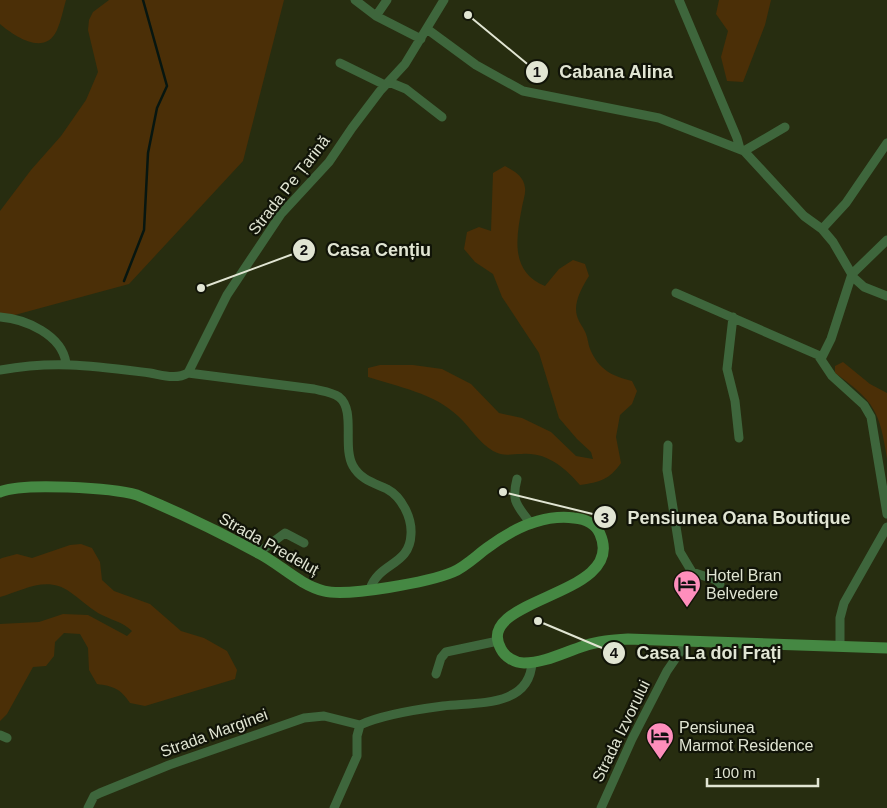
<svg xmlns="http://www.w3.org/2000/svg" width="887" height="808" font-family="Arial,sans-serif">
  <rect width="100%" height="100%" fill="#272d10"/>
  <!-- green -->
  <path fill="#4b2f07" d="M 0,0 L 66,0 C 63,10 61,21 57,30 C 45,57 14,36 0,24 Z
    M 109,0 L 284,0 L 243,161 L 129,284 L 0,319 L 0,211 L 31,170 L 61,136 L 86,100 L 98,72 L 88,30 L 89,20 L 93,12 Z
    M 719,0 L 771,0 L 765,25 L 743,82 L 727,81 L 721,57 L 728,31 L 716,14 Z
    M 505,166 C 514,171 524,176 525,188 C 526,193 523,201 522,207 C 516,238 510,272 545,286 L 559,269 L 573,260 L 585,264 L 589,276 C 582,287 573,303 577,316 C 579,323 584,328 586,334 C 588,339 588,344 590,349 C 599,370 612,376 632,381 L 637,391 L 632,404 L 620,415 L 616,437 L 621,463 C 609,480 600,482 580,485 C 565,468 547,452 522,454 C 510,454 504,457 493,451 C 478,442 470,427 458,416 C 434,393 398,387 368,377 L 368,368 L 380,365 L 413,365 L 442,369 L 471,384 L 499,413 L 522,418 L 551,432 L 576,456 L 593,459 L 591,452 L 577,439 L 559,418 L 539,353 L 502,297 L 493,274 L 475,262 L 464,249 L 467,232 L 479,227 L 491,231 L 493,173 Z
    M 843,362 L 870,384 L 887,393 L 887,459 C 880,411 874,401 835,373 L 835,366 Z
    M 81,544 L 92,548 L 100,562 L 102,580 L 114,591 L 150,604 L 181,631 L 204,638 L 227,651 L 237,670 L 235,679 L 145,706 L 130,703 C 121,689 113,686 97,684 L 89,670 L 88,648 L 80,634 L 64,633 L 55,642 L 54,656 L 46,666 L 33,667 L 7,714 L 0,721 L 0,624 L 39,622 L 63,614 L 88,615 L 127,636 L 132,631 C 122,621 110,620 98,613 C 88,607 79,598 70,592 C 47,575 24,590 0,597 L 0,559 L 2,558 L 17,554 L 32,558 L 70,545 Z"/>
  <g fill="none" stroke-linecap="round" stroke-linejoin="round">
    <!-- stream -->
    <path stroke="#071610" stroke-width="2.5" d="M 124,281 L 144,230 L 148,153 L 157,108 L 167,86 L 143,0"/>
    <!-- street -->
    <path stroke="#3e663c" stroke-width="9" d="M 355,0 L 376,16 L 421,39
      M 679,0 L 737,138 L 740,149
      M 376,16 L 387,0
      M 427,29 L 476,65 L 523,91 L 659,118 L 744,151 L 804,216 L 822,229 L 833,242 L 854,278 L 864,287 L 887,296
      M 340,63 L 385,85
      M 389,82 L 406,89 L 442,117
      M 744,151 L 785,127
      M 822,229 L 846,203 L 887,143
      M 676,293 L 818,355 L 832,376 L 864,405 L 871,417 L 887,514
      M 0,317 C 26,319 62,335 66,363
      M 733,317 L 727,369 L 735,401 L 739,438
      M 821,359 L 831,339 L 852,274 L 887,240
      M 0,370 C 56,360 94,366 150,373 C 162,375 176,380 188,373 L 227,295 L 281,214 L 329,162 L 352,128 L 380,91 L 405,64 L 444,0
      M 188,373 L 314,389 C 322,391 332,392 339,397 C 356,410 342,447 353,466 C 361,480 374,483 387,489 C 402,497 412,518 411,534 C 410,566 379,562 370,589
      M 668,445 L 667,470 L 680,552 L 692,572 L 716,580 L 720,584
      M 517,479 C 511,502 517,505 531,524
      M 258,553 L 285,533 L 304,543
      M 840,646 L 840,618 L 844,603 L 887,527
      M 436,674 L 441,658 L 446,652 L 498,641
      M 0,735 L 7,738
      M 88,808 L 94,796 L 100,793 L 169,765 L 304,718 L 324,716 L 360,725
      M 334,808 L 357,756 L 357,736 L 360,725 C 381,715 420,709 443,706 C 476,702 530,708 532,662
      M 601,808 L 632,739 L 667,671 L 687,642"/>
    <!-- secondary -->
    <path stroke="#458843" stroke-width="11" d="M 0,492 C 22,482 113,488 137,495 C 178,512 220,532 260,554 C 281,565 300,585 324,591 C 348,597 429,582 453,572 C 465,567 476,556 487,548 C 511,530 542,514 574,518 C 585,519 596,524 600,534 C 628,597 472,597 501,649 C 505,657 515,663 524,663 C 544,663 565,652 584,646 C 598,641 613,640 628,639 L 887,648"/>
  </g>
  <!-- icons -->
  <defs>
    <g id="hotel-pin" transform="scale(1.4375)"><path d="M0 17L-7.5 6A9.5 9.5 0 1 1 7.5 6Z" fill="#fe8ebc" stroke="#111408"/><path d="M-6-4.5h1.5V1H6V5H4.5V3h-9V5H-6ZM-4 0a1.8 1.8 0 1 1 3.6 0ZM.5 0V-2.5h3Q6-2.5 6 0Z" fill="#111"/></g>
  </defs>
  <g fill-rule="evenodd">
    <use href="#hotel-pin" x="687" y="584"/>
    <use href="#hotel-pin" x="660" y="736"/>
  </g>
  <g text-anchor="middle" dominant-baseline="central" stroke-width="4.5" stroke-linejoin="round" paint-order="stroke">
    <!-- street labels -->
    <g font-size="16" fill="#e1e5d3" stroke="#111408">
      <text transform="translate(289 185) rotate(-52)">Strada Pe Țarină</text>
      <text transform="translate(269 544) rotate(29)">Strada Predeluț</text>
      <text transform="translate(621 731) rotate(-64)">Strada Izvorului</text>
      <text transform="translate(214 733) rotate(-20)">Strada Marginei</text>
    </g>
    <!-- poi labels -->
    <g font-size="16" fill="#e1e5d3" stroke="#111408" text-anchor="start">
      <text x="706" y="575">Hotel Bran<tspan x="706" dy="18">Belvedere</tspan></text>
      <text x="679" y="727">Pensiunea<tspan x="679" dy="18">Marmot Residence</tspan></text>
    </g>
  </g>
  <!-- callouts -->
  <path fill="none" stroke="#e1e5d3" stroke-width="2" d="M468 15L537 72M201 288L304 250M503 492L605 517M538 621L614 653"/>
  <g fill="#e1e5d3" stroke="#111408" stroke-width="2">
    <circle cx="468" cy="15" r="5"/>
    <circle cx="201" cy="288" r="5"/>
    <circle cx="503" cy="492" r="5"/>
    <circle cx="538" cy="621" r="5"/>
    <circle cx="537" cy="72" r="12"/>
    <circle cx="304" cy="250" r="12"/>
    <circle cx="605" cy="517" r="12"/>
    <circle cx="614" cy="653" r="12"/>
  </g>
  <g font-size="15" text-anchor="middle" font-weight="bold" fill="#111">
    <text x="537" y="77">1</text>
    <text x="304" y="255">2</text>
    <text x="605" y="523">3</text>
    <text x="614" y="658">4</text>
  </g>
  <g font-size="18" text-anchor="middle" font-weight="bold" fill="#e1e5d3" stroke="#111408" stroke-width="4.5" stroke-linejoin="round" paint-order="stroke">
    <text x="616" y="78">Cabana Alina</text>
    <text x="379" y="256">Casa Cențiu</text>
    <text x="739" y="524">Pensiunea Oana Boutique</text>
    <text x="709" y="659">Casa La doi Frați</text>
  </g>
  <!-- scale -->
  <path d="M707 778v8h111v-8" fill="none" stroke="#e1e5d3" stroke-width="2.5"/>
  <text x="714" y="778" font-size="15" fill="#e1e5d3" stroke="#111408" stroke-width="4" paint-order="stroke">100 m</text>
</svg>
